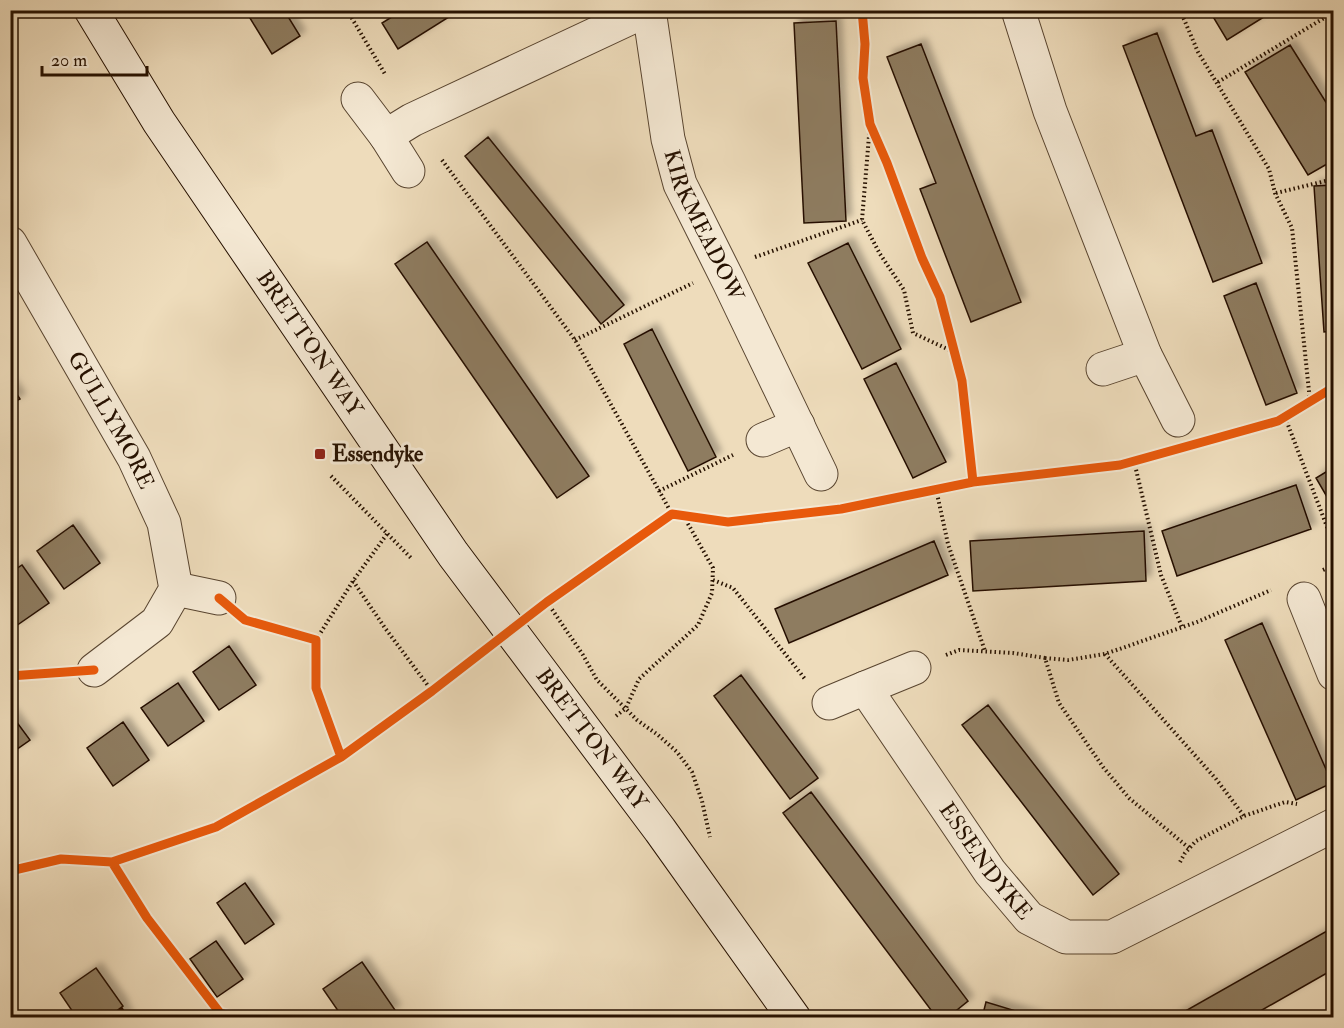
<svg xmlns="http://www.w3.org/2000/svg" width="1344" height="1028" font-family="'IM FELL Double Pica',serif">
  <defs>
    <filter id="shadow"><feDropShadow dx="5.5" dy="-5.5" stdDeviation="3" flood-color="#0004"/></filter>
  </defs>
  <rect width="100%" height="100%" fill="#eedcbb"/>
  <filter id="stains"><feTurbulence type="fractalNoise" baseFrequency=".00333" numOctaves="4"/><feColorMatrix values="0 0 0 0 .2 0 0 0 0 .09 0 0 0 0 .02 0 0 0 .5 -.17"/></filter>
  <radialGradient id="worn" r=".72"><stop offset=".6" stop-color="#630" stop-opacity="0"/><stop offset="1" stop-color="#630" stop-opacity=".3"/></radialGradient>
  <!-- building -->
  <path fill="#8e7b61" stroke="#261100" stroke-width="1.5" filter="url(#shadow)" d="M 245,10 L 284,10 L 300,36 L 272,54 Z
    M 403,10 L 460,10 L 398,49 L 382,23 Z
    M 1209,10 L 1275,10 L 1227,40 Z
    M 836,21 L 846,221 L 804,223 L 794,23 Z
    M 1157,33 L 1196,136 L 1212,130 L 1262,263 L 1213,282 L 1123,46 Z
    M 921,44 L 1021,302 L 971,322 L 920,189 L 936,183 L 887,57 Z
    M 1290,45 L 1334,115 L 1334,160 L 1308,175 L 1245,72 Z
    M 488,137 L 624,305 L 601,324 L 465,156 Z
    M 1334,185 L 1334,331 L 1324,332 L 1314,186 Z
    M 427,242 L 589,476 L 557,498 L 395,264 Z
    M 848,243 L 901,349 L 862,369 L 808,263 Z
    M 1256,283 L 1297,393 L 1266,405 L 1224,296 Z
    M 652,329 L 716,457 L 688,471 L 624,344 Z
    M 896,363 L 946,462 L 913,478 L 864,379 Z
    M 10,384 L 20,399 L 10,404 Z
    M 1334,467 L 1334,509 L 1316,478 Z
    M 1296,485 L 1311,529 L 1177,576 L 1162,531 Z
    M 73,525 L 100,563 L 64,589 L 37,551 Z
    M 1144,531 L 1146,581 L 973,591 L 970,541 Z
    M 934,541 L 948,575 L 789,643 L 775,609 Z
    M 22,565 L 49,603 L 13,628 L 10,624 L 10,573 Z
    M 1262,623 L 1332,783 L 1296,800 L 1225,640 Z
    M 229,646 L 256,685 L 219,710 L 193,672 Z
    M 741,675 L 818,778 L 790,799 L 714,696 Z
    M 178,683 L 204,721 L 168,746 L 141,708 Z
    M 988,705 L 1119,874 L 1093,895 L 962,725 Z
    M 10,713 L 30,740 L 10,754 Z
    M 123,722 L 149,760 L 113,786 L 87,748 Z
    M 811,792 L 968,1001 L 947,1018 L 937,1018 L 783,813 Z
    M 245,883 L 274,924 L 245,944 L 217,903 Z
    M 1334,927 L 1334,969 L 1248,1018 L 1173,1018 Z
    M 216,941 L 243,979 L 217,997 L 190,959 Z
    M 362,962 L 395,1010 L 384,1018 L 343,1018 L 323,989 Z
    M 96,968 L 123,1006 L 107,1018 L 77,1018 L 60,993 Z
    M 986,1002 L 1039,1018 L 982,1018 Z
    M 122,1008 L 128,1018 L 109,1018 Z"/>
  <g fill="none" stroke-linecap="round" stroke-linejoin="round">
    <!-- street casing -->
    <g stroke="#58442f" stroke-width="35">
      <g id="street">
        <path id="s1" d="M 649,10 L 668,139 L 680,184 L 729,282 L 821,474"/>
        <path d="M 1018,10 L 1050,111 L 1145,355 L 1178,420"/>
        <path d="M 358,99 L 386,136 L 408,171"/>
        <path d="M 386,136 L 412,120 L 647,10"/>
        <path id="s2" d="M 10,243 L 134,458 L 164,523 L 176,589 L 157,622 L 94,670"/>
        <path d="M 1103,369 L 1145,355"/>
        <path d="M 763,440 L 798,425"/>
        <path d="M 176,589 L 219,598"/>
        <path d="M 1304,599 L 1334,674"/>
        <path id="s3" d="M 914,668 L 865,688 L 990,872 L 1029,918 L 1066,937 L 1112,937 L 1334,825"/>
        <path d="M 829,703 L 865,688"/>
      </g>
    </g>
    <!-- secondary casing -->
    <g stroke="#261100" stroke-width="35">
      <g id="secondary">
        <path id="s4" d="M 91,10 L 159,122 L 453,554 L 660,830 L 794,1018"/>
      </g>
    </g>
    <!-- path -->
    <path stroke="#261100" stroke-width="4" stroke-dasharray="1.5 3" stroke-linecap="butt" d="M 347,10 L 385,74
      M 1180,10 L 1198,52 L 1269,169 L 1275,193 L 1292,228 L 1310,401
      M 1218,82 L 1334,12
      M 870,124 L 862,220 L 880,254 L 904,290 L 913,333 L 956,353
      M 442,160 L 575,340 L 672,514
      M 1276,193 L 1334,179
      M 755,257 L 862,220
      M 575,340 L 693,283
      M 1285,417 L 1334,545
      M 1134,461 L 1161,575 L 1182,627
      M 331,476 L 412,559
      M 936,489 L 948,544 L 985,651
      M 659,491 L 733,455
      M 1323,570 L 1334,565
      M 713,580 L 733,588 L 805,679
      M 353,581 L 385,628 L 432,691
      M 547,602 L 583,655 L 597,680 L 637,720 L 658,735 L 677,752 L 692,772 L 702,801 L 710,837
      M 316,640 L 353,581 L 387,534
      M 1105,654 L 1216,779 L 1244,816
      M 946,655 L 959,650 L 1013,653 L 1045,658 L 1059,703 L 1103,767 L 1129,798 L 1189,848
      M 1045,658 L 1068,660 L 1105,654 L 1197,622 L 1271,590
      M 616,716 L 626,708 L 639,679 L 698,625 L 712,593 L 713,568 L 683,515
      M 1180,862 L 1185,853 L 1196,841 L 1244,816 L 1285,802 L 1297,804"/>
    <!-- street -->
    <use href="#street" stroke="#f4e8d3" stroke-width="33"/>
    <!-- secondary -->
    <use href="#secondary" stroke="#f4e8d3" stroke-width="33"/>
    <!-- cycleway casing -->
    <g stroke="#f4e8d3" stroke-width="13">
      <path id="cycleway" d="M 862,10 L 865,44 L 863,78 L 870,124 L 887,163 L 922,258 L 940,297 L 962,381 L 973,482
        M 219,598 L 245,620 L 316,640 L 316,688 L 341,757
        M 10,676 L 94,670
        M 112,862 L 147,918 L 220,1013 L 237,1018
        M 10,871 L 61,859 L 112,862 L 216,827 L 341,757 L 432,691 L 547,602 L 672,514 L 728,522 L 841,509 L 973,482 L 1120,465 L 1278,421 L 1334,387"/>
    </g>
    <!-- cycleway -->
    <use href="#cycleway" stroke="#e8590c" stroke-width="9"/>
  </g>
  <!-- markers -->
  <rect fill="#8f2418" stroke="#f4e8d3" stroke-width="2" x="314" y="448" width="12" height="12" rx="3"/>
  <g text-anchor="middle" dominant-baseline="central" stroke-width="6" stroke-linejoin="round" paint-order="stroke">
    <!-- street labels -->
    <g font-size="22" fill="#261100" stroke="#f4e8d3">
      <text stroke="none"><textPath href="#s1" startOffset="224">KIRKMEADOW</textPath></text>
      <text stroke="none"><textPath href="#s4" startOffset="399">BRETTON WAY</textPath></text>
      <text stroke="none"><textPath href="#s2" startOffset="204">GULLYMORE</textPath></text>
      <text stroke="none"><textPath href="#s4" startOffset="885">BRETTON WAY</textPath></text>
      <text stroke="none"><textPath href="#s3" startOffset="264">ESSENDYKE</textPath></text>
    </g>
    <!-- poi labels -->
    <g font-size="22" font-weight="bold" fill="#261100" stroke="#f4e8d3" text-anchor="start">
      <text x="332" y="454">Essendyke</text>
    </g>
  </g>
  <!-- margin -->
  <rect width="1344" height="1028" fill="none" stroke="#eedcbb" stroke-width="36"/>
  <rect x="12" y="12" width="1320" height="1004" fill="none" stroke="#261100" stroke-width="3"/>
  <rect x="18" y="18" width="1308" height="992" fill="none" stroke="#261100" stroke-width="1.5"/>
  <!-- scale -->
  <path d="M42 66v9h105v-9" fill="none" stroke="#261100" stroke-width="3"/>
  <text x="51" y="66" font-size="18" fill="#261100" stroke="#f4e8d3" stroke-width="4.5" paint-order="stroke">20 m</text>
  <rect width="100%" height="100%" filter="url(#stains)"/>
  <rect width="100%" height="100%" fill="url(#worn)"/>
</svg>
